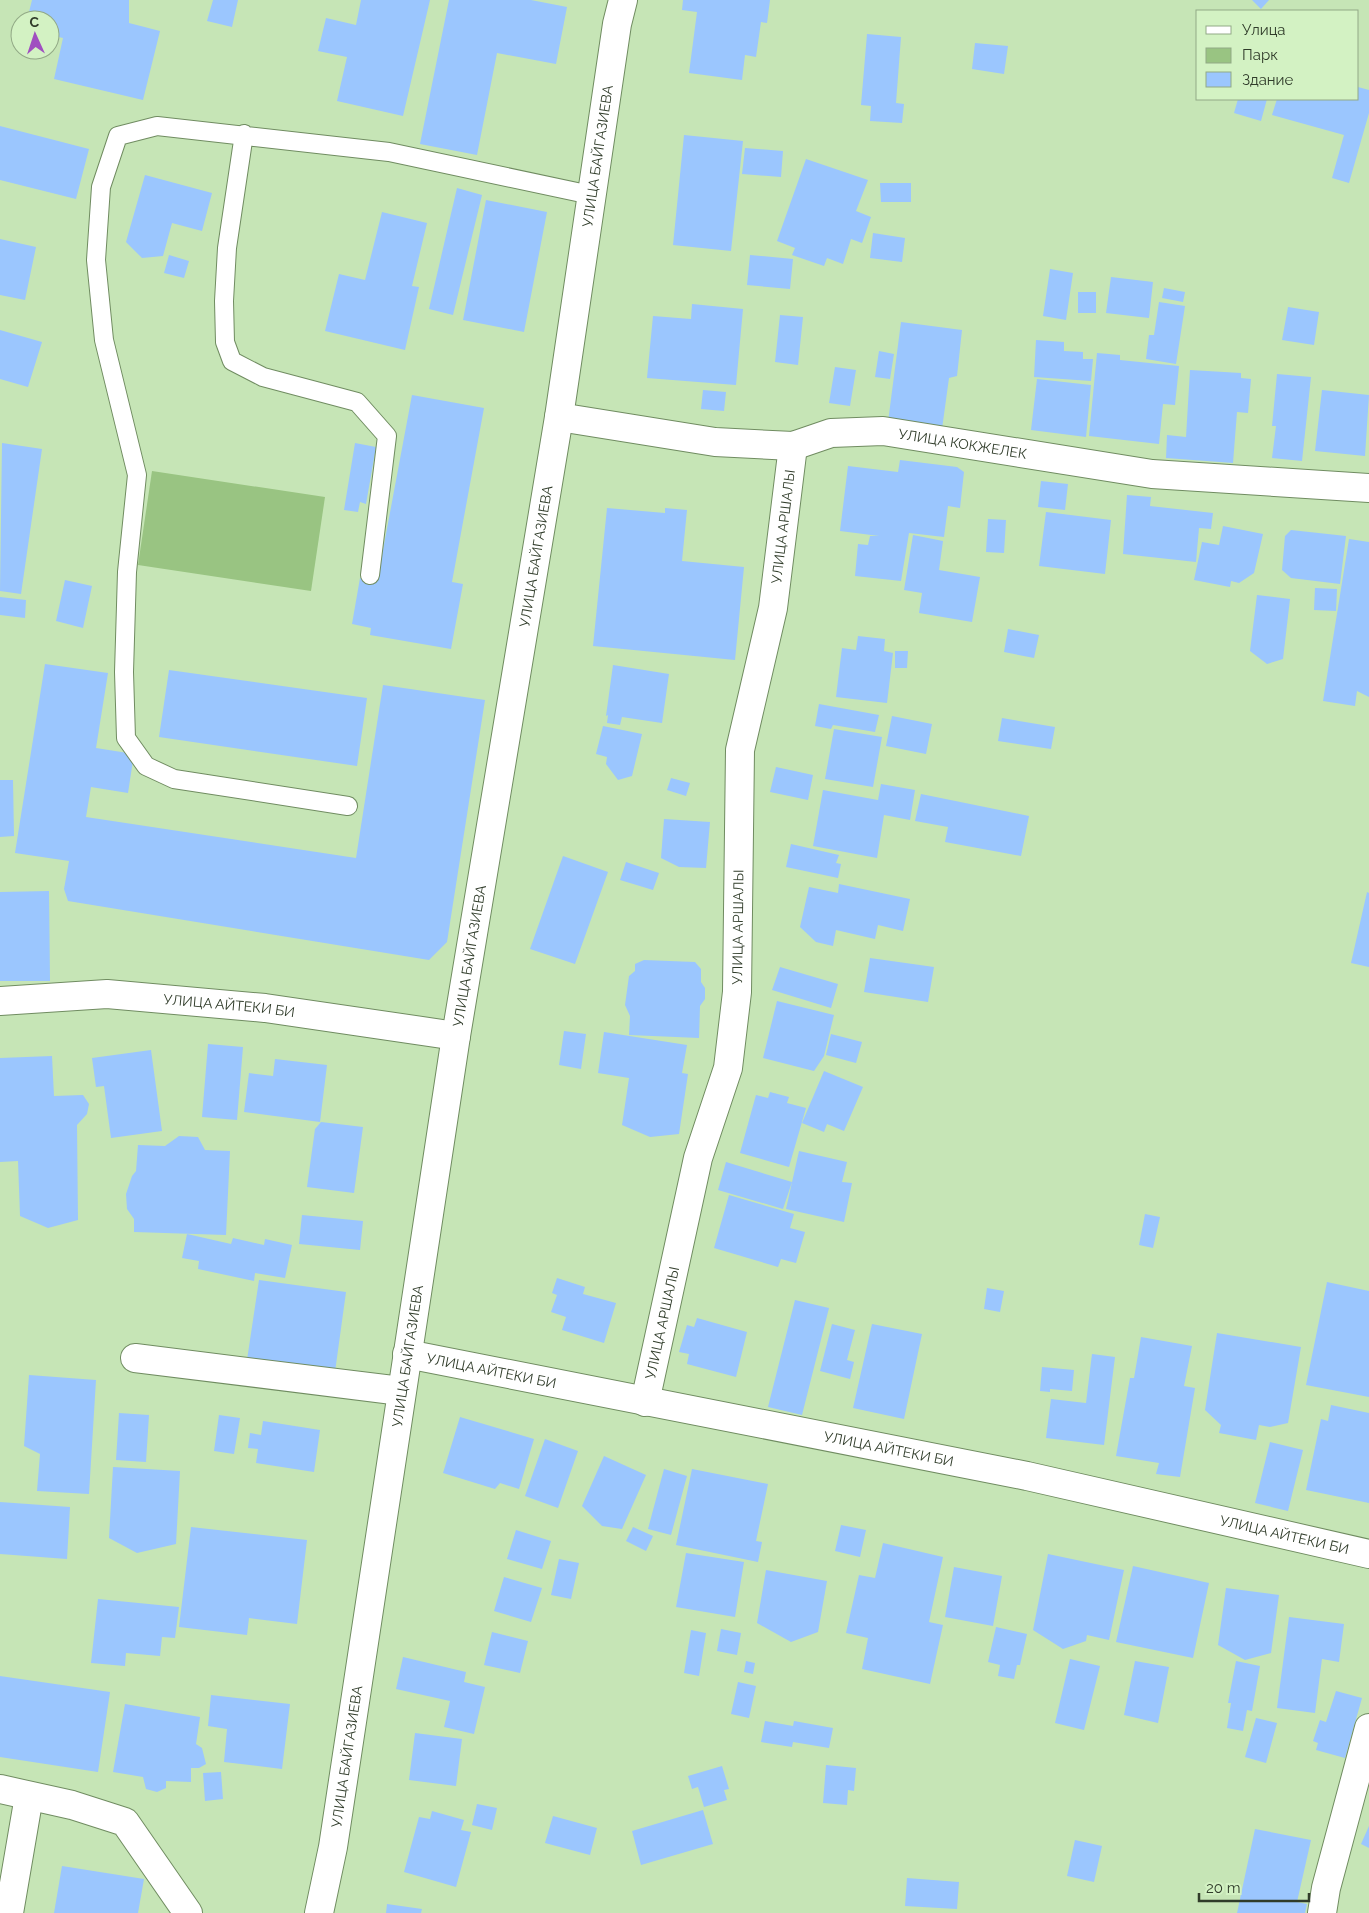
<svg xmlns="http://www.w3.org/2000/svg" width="1369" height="1913" font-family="Raleway,sans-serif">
  <rect width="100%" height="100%" fill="#c6e5b6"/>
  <!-- green -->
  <path fill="#99c482" d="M 152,471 L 325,497 L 311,591 L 138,565 Z"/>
  <!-- building -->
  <path fill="#9bc6fe" d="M 32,0 L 129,0 L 129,23 L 160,31 L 143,100 L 54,79 L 63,38 L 50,35 L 50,20 L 27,20 Z
    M 213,0 L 238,0 L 232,27 L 207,21 Z
    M 361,0 L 430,0 L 403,116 L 337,101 L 347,57 L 318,51 L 326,18 L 356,25 Z
    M 449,0 L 531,0 L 567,7 L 556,64 L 497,53 L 477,155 L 420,144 Z
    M 683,0 L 770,0 L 767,23 L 761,22 L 756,57 L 745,55 L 742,80 L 689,73 L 697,12 L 682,10 Z
    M 1252,0 L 1269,0 L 1261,9 Z
    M 867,34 L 901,37 L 896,103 L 904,104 L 902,123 L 870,121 L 871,106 L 861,105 Z
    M 975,43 L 1008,46 L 1004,74 L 972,69 Z
    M 1358,87 L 1369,90 L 1369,113 L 1349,183 L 1332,178 L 1344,135 L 1272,115 L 1277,99 L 1358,99 Z
    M 1238,99 L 1267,99 L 1261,121 L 1234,113 Z
    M 0,126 L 89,149 L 76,199 L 0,180 Z
    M 684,135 L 743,141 L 731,251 L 673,245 Z
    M 745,148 L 783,151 L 781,177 L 742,174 Z
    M 806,159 L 868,180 L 856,211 L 871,217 L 862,243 L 851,239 L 843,264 L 827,258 L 824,266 L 792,255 L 795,248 L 777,241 Z
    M 145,175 L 212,193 L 202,231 L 172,223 L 163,256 L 142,258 L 126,242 Z
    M 880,183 L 911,183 L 911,202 L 881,202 Z
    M 457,188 L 482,195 L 453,315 L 429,309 Z
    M 486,200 L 547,212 L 524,332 L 463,320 Z
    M 382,212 L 427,223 L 412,286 L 419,287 L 405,350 L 325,331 L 339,274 L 365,280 Z
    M 873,233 L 905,238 L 902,262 L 870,258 Z
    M 0,239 L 36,247 L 25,300 L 0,295 Z
    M 169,255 L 189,261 L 184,278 L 164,273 Z
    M 750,255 L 793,259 L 790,289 L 747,285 Z
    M 1050,269 L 1073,273 L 1066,320 L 1043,316 Z
    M 1111,277 L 1153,282 L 1149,318 L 1106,313 Z
    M 1164,288 L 1185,292 L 1183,302 L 1162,298 Z
    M 1078,292 L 1096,292 L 1096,313 L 1078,313 Z
    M 1159,302 L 1185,306 L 1176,364 L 1146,359 L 1149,335 L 1154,335 Z
    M 692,304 L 743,309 L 736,385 L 647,378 L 653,316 L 691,319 Z
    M 1288,307 L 1319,312 L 1314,345 L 1282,340 Z
    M 780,315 L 803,317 L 798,365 L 775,362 Z
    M 901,322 L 962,330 L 957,376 L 949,378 L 942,429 L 888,422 Z
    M 0,330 L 42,342 L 28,387 L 0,379 Z
    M 1036,340 L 1064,342 L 1064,351 L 1083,352 L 1083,359 L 1093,359 L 1091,381 L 1034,377 Z
    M 879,351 L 894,354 L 890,379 L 875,377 Z
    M 1097,353 L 1120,355 L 1120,360 L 1179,366 L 1175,405 L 1163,404 L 1159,444 L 1089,436 Z
    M 835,367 L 856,370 L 850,406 L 829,403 Z
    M 1190,370 L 1241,373 L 1241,378 L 1251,379 L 1248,413 L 1237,412 L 1233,463 L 1166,458 L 1167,435 L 1186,437 Z
    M 1277,374 L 1311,377 L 1302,461 L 1272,458 L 1276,426 L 1272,426 Z
    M 1037,379 L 1091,385 L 1086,437 L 1031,430 Z
    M 703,390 L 726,392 L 724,411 L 701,409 Z
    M 1322,390 L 1369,395 L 1365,456 L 1315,451 Z
    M 412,395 L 484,408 L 452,582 L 463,584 L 451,649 L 370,635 L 371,628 L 352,624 L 360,578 L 377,582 Z
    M 2,443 L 42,449 L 21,594 L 0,591 Z
    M 355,443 L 376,447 L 366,504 L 360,502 L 358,512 L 344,510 Z
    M 900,460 L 957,467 L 964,472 L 960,508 L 948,506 L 944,537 L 909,533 L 901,581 L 855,576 L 858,544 L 868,545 L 870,536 L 879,536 L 840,531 L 848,466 L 898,472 Z
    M 1041,481 L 1068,484 L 1065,510 L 1038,507 Z
    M 1127,495 L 1151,497 L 1150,506 L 1213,513 L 1211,529 L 1199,528 L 1196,562 L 1123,554 Z
    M 607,508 L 665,513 L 665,508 L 687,510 L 682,561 L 744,567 L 735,660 L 593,646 Z
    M 1046,512 L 1111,520 L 1105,574 L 1039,566 Z
    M 988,519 L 1006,520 L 1004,553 L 986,552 Z
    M 1223,526 L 1263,534 L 1254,573 L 1239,583 L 1231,581 L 1230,587 L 1194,580 L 1202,542 L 1219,545 Z
    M 1291,530 L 1346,536 L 1340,584 L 1291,578 L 1282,570 L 1285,536 Z
    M 913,535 L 943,541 L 939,570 L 980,577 L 972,622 L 919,613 L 922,593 L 904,590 Z
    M 1349,539 L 1369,542 L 1369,697 L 1357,691 L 1355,706 L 1323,701 Z
    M 65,580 L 92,586 L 83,628 L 56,621 Z
    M 1315,588 L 1337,589 L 1336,611 L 1314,610 Z
    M 1257,595 L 1290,599 L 1283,659 L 1267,664 L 1250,651 Z
    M 0,597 L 26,600 L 25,618 L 0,615 Z
    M 1008,629 L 1039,635 L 1034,658 L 1004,652 Z
    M 858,636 L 885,639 L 884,651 L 893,653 L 887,703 L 836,697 L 842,648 L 856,650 Z
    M 895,651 L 908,651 L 907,668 L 895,668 Z
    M 45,664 L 108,673 L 96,748 L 134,754 L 128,793 L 91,787 L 86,817 L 356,858 L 383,685 L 485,700 L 447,942 L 429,960 L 68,901 L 64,889 L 69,861 L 15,853 Z
    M 613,665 L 669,674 L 662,723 L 622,717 L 620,725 L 607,723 L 608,715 L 606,716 Z
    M 169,670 L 367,698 L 357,766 L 159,737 Z
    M 819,704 L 879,715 L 875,732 L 833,725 L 831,729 L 815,726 Z
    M 892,716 L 932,724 L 926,754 L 886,746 Z
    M 1002,718 L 1055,727 L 1051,749 L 998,741 Z
    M 603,726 L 642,734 L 632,776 L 618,780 L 606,764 L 607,757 L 596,754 Z
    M 834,729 L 882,737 L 873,787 L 825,779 Z
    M 776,767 L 813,775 L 808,800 L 770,792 Z
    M 671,778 L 690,783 L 686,796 L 667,790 Z
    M 0,780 L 13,780 L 14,836 L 0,837 Z
    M 881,784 L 915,790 L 910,820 L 884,815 L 877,858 L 813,846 L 823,790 L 878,800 Z
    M 921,794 L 1029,816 L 1021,856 L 945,842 L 948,827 L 915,821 Z
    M 664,819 L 710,822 L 706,868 L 679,867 L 661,858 Z
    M 791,844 L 839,855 L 836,863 L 841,864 L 838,878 L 786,867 Z
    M 563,856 L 608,872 L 575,964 L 530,949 Z
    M 626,862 L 659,873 L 653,890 L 620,880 Z
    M 839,884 L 910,899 L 903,931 L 878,925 L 875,939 L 836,930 L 833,946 L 816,942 L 800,927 L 809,887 L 838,893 Z
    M 49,891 L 50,981 L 0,981 L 0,892 Z
    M 1367,892 L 1369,893 L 1369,967 L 1351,963 Z
    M 870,958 L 934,967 L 928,1002 L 864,992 Z
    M 644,960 L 695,962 L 701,969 L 701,982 L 705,988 L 705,999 L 700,1006 L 699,1038 L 629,1035 L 630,1016 L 625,1005 L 629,976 L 635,971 L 635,964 Z
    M 780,967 L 838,984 L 831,1008 L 772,990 Z
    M 777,1001 L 834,1015 L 824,1056 L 814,1071 L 763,1058 Z
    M 564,1031 L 586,1034 L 581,1069 L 559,1065 Z
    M 604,1032 L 687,1045 L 682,1073 L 688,1074 L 679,1134 L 650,1137 L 622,1125 L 629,1078 L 598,1073 Z
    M 831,1034 L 862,1042 L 856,1063 L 826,1055 Z
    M 208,1044 L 243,1047 L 237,1120 L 202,1117 Z
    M 151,1050 L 162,1131 L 111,1138 L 104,1086 L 96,1087 L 92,1058 Z
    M 52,1056 L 54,1096 L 83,1095 L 89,1104 L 87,1114 L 77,1125 L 78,1220 L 48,1228 L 20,1216 L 18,1161 L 0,1162 L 0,1058 Z
    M 275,1059 L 327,1065 L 320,1122 L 244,1112 L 249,1073 L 273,1076 Z
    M 824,1071 L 863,1087 L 844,1131 L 827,1124 L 824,1132 L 802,1123 Z
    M 770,1092 L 789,1097 L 787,1103 L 806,1108 L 789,1167 L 740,1153 L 756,1095 L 768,1098 Z
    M 321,1122 L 363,1127 L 354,1193 L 307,1187 L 315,1129 Z
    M 179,1136 L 198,1137 L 205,1150 L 230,1151 L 226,1235 L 134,1232 L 134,1219 L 127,1209 L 126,1194 L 132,1176 L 136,1171 L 138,1145 L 165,1146 Z
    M 799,1151 L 847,1162 L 842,1182 L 852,1183 L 844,1222 L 786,1209 Z
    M 726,1162 L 792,1182 L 783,1209 L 718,1190 Z
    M 729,1195 L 794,1214 L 790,1228 L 805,1232 L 796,1263 L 781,1259 L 778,1267 L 714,1248 Z
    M 1145,1214 L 1160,1217 L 1153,1248 L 1139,1245 Z
    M 302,1215 L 363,1221 L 360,1250 L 299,1244 Z
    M 187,1234 L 231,1244 L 233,1238 L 264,1245 L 265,1239 L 292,1245 L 285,1278 L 255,1273 L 254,1281 L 198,1269 L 199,1261 L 182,1258 Z
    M 557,1278 L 585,1287 L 583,1294 L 616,1303 L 604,1343 L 562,1330 L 566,1317 L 551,1312 L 557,1295 L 552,1293 Z
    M 259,1280 L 346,1292 L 335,1372 L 247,1360 Z
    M 1327,1282 L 1369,1291 L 1369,1397 L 1306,1385 Z
    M 987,1288 L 1004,1291 L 1000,1312 L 984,1309 Z
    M 795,1300 L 829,1308 L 802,1415 L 768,1407 Z
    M 697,1318 L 747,1332 L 736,1377 L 687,1364 L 689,1354 L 679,1352 L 687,1325 L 694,1327 Z
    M 832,1324 L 855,1330 L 847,1360 L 854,1362 L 850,1379 L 820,1371 Z
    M 872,1324 L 922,1334 L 904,1419 L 853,1408 Z
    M 1217,1333 L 1301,1347 L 1288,1423 L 1270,1427 L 1259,1425 L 1256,1440 L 1219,1433 L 1221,1425 L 1205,1410 Z
    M 1141,1337 L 1192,1346 L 1184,1386 L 1195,1388 L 1180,1477 L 1156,1474 L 1159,1463 L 1116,1456 L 1130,1378 L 1134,1378 Z
    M 1092,1354 L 1115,1357 L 1104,1445 L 1046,1438 L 1051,1399 L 1086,1403 Z
    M 1042,1367 L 1074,1370 L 1072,1391 L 1050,1389 L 1050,1392 L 1040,1391 Z
    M 29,1375 L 96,1380 L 89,1494 L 37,1491 L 40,1454 L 24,1446 Z
    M 1331,1405 L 1369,1413 L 1369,1503 L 1306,1490 L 1321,1419 L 1328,1421 Z
    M 119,1413 L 149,1415 L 146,1462 L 116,1460 Z
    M 219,1415 L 240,1418 L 234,1454 L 214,1451 Z
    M 460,1417 L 534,1439 L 519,1489 L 500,1483 L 495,1489 L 443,1473 Z
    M 263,1421 L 320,1430 L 314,1472 L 256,1463 L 258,1449 L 248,1448 L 250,1433 L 261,1435 Z
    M 545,1439 L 578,1451 L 558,1508 L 525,1496 Z
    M 1270,1442 L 1303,1450 L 1288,1511 L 1255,1503 Z
    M 604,1456 L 646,1475 L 622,1529 L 602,1526 L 582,1506 Z
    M 113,1467 L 180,1471 L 176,1544 L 137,1553 L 109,1538 Z
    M 664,1469 L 687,1476 L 671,1535 L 648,1529 Z
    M 692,1469 L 768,1484 L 756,1541 L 762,1542 L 758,1562 L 676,1545 Z
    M 0,1502 L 70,1507 L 67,1559 L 0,1554 Z
    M 841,1525 L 866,1530 L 860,1557 L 835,1551 Z
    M 191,1527 L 307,1540 L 297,1624 L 249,1618 L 247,1635 L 179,1627 Z
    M 633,1527 L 653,1536 L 646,1551 L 626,1541 Z
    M 516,1530 L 551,1541 L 542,1569 L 507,1559 Z
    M 883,1543 L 943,1557 L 929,1622 L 943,1625 L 930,1684 L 862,1669 L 868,1638 L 846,1633 L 859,1575 L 875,1578 Z
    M 686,1553 L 744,1562 L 735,1617 L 676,1607 Z
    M 1048,1554 L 1124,1570 L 1109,1640 L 1087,1635 L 1086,1641 L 1063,1649 L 1033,1630 Z
    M 559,1559 L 579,1563 L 571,1599 L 551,1595 Z
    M 1133,1566 L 1209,1583 L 1193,1658 L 1116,1642 Z
    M 954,1567 L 1002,1576 L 993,1626 L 945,1617 Z
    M 766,1570 L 827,1581 L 818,1632 L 791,1642 L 757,1623 Z
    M 504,1577 L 542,1588 L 531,1622 L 494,1611 Z
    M 1226,1588 L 1279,1595 L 1271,1653 L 1245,1660 L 1218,1645 Z
    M 98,1599 L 179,1607 L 175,1638 L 162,1637 L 160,1656 L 126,1653 L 125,1666 L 91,1663 Z
    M 1289,1617 L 1344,1624 L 1339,1662 L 1322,1659 L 1315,1713 L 1277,1708 Z
    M 996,1627 L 1027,1634 L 1020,1665 L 1017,1665 L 1014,1679 L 998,1676 L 1000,1665 L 988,1662 Z
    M 721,1629 L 741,1633 L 737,1655 L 717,1651 Z
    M 691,1630 L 706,1633 L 699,1676 L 684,1673 Z
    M 492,1632 L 528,1641 L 520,1673 L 484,1665 Z
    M 403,1657 L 466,1672 L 464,1682 L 485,1687 L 474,1734 L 444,1727 L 450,1701 L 396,1689 Z
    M 1070,1659 L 1100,1666 L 1084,1730 L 1055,1723 Z
    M 746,1661 L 755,1663 L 753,1674 L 744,1672 Z
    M 1135,1661 L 1169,1667 L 1158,1723 L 1124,1715 Z
    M 1236,1661 L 1260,1666 L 1252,1711 L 1247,1710 L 1243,1731 L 1227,1728 L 1231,1703 L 1228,1703 Z
    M 0,1676 L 110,1692 L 98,1772 L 0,1757 Z
    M 738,1682 L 756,1686 L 749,1718 L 731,1714 Z
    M 1336,1691 L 1362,1698 L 1345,1758 L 1316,1750 L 1318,1743 L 1313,1741 L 1320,1720 L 1326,1722 Z
    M 211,1695 L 290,1704 L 282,1769 L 224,1762 L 227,1729 L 208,1726 Z
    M 125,1704 L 200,1717 L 196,1744 L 202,1748 L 206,1764 L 199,1768 L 191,1768 L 191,1782 L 166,1781 L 166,1788 L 157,1792 L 146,1789 L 143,1777 L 113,1772 Z
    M 1256,1718 L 1277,1723 L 1266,1763 L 1245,1757 Z
    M 765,1721 L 793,1726 L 794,1721 L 833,1728 L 829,1748 L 793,1742 L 792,1747 L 761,1742 Z
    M 415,1733 L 462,1739 L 456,1786 L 409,1780 Z
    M 826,1765 L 856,1768 L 854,1791 L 848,1790 L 847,1805 L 823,1803 Z
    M 722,1766 L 729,1789 L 724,1790 L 727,1800 L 704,1807 L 698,1787 L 692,1789 L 688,1776 Z
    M 221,1772 L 223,1799 L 205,1801 L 203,1773 Z
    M 477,1804 L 497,1808 L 492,1830 L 472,1825 Z
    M 703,1810 L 713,1844 L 641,1865 L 632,1831 Z
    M 432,1811 L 464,1820 L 461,1830 L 471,1832 L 456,1887 L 404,1872 L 419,1817 L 430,1819 Z
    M 553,1816 L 597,1828 L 590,1855 L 545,1843 Z
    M 1369,1826 L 1369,1848 L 1361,1844 Z
    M 1255,1829 L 1311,1840 L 1297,1902 L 1307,1904 L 1305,1913 L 1237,1913 Z
    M 1075,1840 L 1102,1846 L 1094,1882 L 1067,1876 Z
    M 62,1866 L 144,1879 L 138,1913 L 54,1913 Z
    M 907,1878 L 959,1882 L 957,1909 L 905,1906 Z
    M 387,1904 L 422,1909 L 421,1913 L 386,1913 Z"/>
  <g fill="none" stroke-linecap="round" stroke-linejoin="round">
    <!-- lane casing -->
    <g stroke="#708c61" stroke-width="20">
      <path id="lane" d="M 244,134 L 227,248 L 224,301 L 225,342 L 232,361 L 263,377 L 357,402 L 387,436 L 370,575
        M 348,806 L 174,779 L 146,766 L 126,738 L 124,672 L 127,572 L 137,475 L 104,340 L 96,260 L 101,187 L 118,136 L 157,126 L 389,152 L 591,195"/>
    </g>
    <!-- street casing -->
    <g stroke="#708c61" stroke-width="30">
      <g id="street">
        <path id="s1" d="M 559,417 L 715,442 L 793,446 L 831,433 L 883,431 L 1152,474 L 1369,488"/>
        <path id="s2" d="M 0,1001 L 107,994 L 265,1008 L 456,1036"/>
        <path id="s3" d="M 407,1354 L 1027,1476 L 1369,1554"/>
        <path d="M 135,1358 L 401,1391"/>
        <path id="s4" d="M 645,1402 L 698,1158 L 728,1068 L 737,992 L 740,750 L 773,608 L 793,446"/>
        <path d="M 0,1789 L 72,1805 L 125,1822 L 188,1913"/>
        <path d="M 9,1913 L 29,1796"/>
        <path d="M 1322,1913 L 1326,1888 L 1369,1728"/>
      </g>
    </g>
    <!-- secondary casing -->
    <g stroke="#708c61" stroke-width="30">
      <g id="secondary">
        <path id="s5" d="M 319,1913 L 333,1847 L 456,1036 L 559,417 L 617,24 L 623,0"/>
      </g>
    </g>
    <!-- lane -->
    <use href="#lane" stroke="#fff" stroke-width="18"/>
    <!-- street -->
    <use href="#street" stroke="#fff" stroke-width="28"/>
    <!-- secondary -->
    <use href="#secondary" stroke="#fff" stroke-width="28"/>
  </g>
  <g text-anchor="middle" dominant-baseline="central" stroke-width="4.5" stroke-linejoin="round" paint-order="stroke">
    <!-- street labels -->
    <g font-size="14" fill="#303c2a" stroke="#d3f2c3">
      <text stroke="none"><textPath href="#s5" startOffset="1779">УЛИЦА БАЙГАЗИЕВА</textPath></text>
      <text stroke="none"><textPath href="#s1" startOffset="409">УЛИЦА КОКЖЕЛЕК</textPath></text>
      <text stroke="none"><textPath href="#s4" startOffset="891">УЛИЦА АРШАЛЫ</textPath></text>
      <text stroke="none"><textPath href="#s5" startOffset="1374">УЛИЦА БАЙГАЗИЕВА</textPath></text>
      <text stroke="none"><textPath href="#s4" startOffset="486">УЛИЦА АРШАЛЫ</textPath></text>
      <text stroke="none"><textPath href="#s5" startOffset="969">УЛИЦА БАЙГАЗИЕВА</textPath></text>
      <text stroke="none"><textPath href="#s2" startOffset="230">УЛИЦА АЙТЕКИ БИ</textPath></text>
      <text stroke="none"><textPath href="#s4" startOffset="81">УЛИЦА АРШАЛЫ</textPath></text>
      <text stroke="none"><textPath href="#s5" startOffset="564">УЛИЦА БАЙГАЗИЕВА</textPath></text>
      <text stroke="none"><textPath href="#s3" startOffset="86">УЛИЦА АЙТЕКИ БИ</textPath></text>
      <text stroke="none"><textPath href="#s3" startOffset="491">УЛИЦА АЙТЕКИ БИ</textPath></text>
      <text stroke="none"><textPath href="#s3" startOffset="896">УЛИЦА АЙТЕКИ БИ</textPath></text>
      <text stroke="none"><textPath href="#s5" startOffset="159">УЛИЦА БАЙГАЗИЕВА</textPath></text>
    </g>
  </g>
  <!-- legend -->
  <rect x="1196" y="10" width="162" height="90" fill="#d3f2c3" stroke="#92a986"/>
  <rect x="1206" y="26" width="25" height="8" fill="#ffffff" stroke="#92a986"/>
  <text x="1242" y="35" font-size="15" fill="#303c2a">Улица</text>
  <rect x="1206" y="48" width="25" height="15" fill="#99c482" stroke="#92a986"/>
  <text x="1242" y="60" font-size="15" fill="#303c2a">Парк</text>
  <rect x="1206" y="72" width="25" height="15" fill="#9bc6fe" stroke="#92a986"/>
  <text x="1242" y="85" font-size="15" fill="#303c2a">Здание</text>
  <!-- north arrow -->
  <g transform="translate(35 35) rotate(357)"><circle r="24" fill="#d3f2c3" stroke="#92a986"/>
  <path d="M0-4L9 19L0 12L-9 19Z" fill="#a04fc0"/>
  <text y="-8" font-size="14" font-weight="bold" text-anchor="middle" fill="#303c2a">С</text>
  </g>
  <!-- scale -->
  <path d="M1199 1893v8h110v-8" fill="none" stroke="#303c2a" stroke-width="2.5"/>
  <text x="1206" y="1893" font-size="15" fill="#303c2a" stroke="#d3f2c3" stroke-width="4" paint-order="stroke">20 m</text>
</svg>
